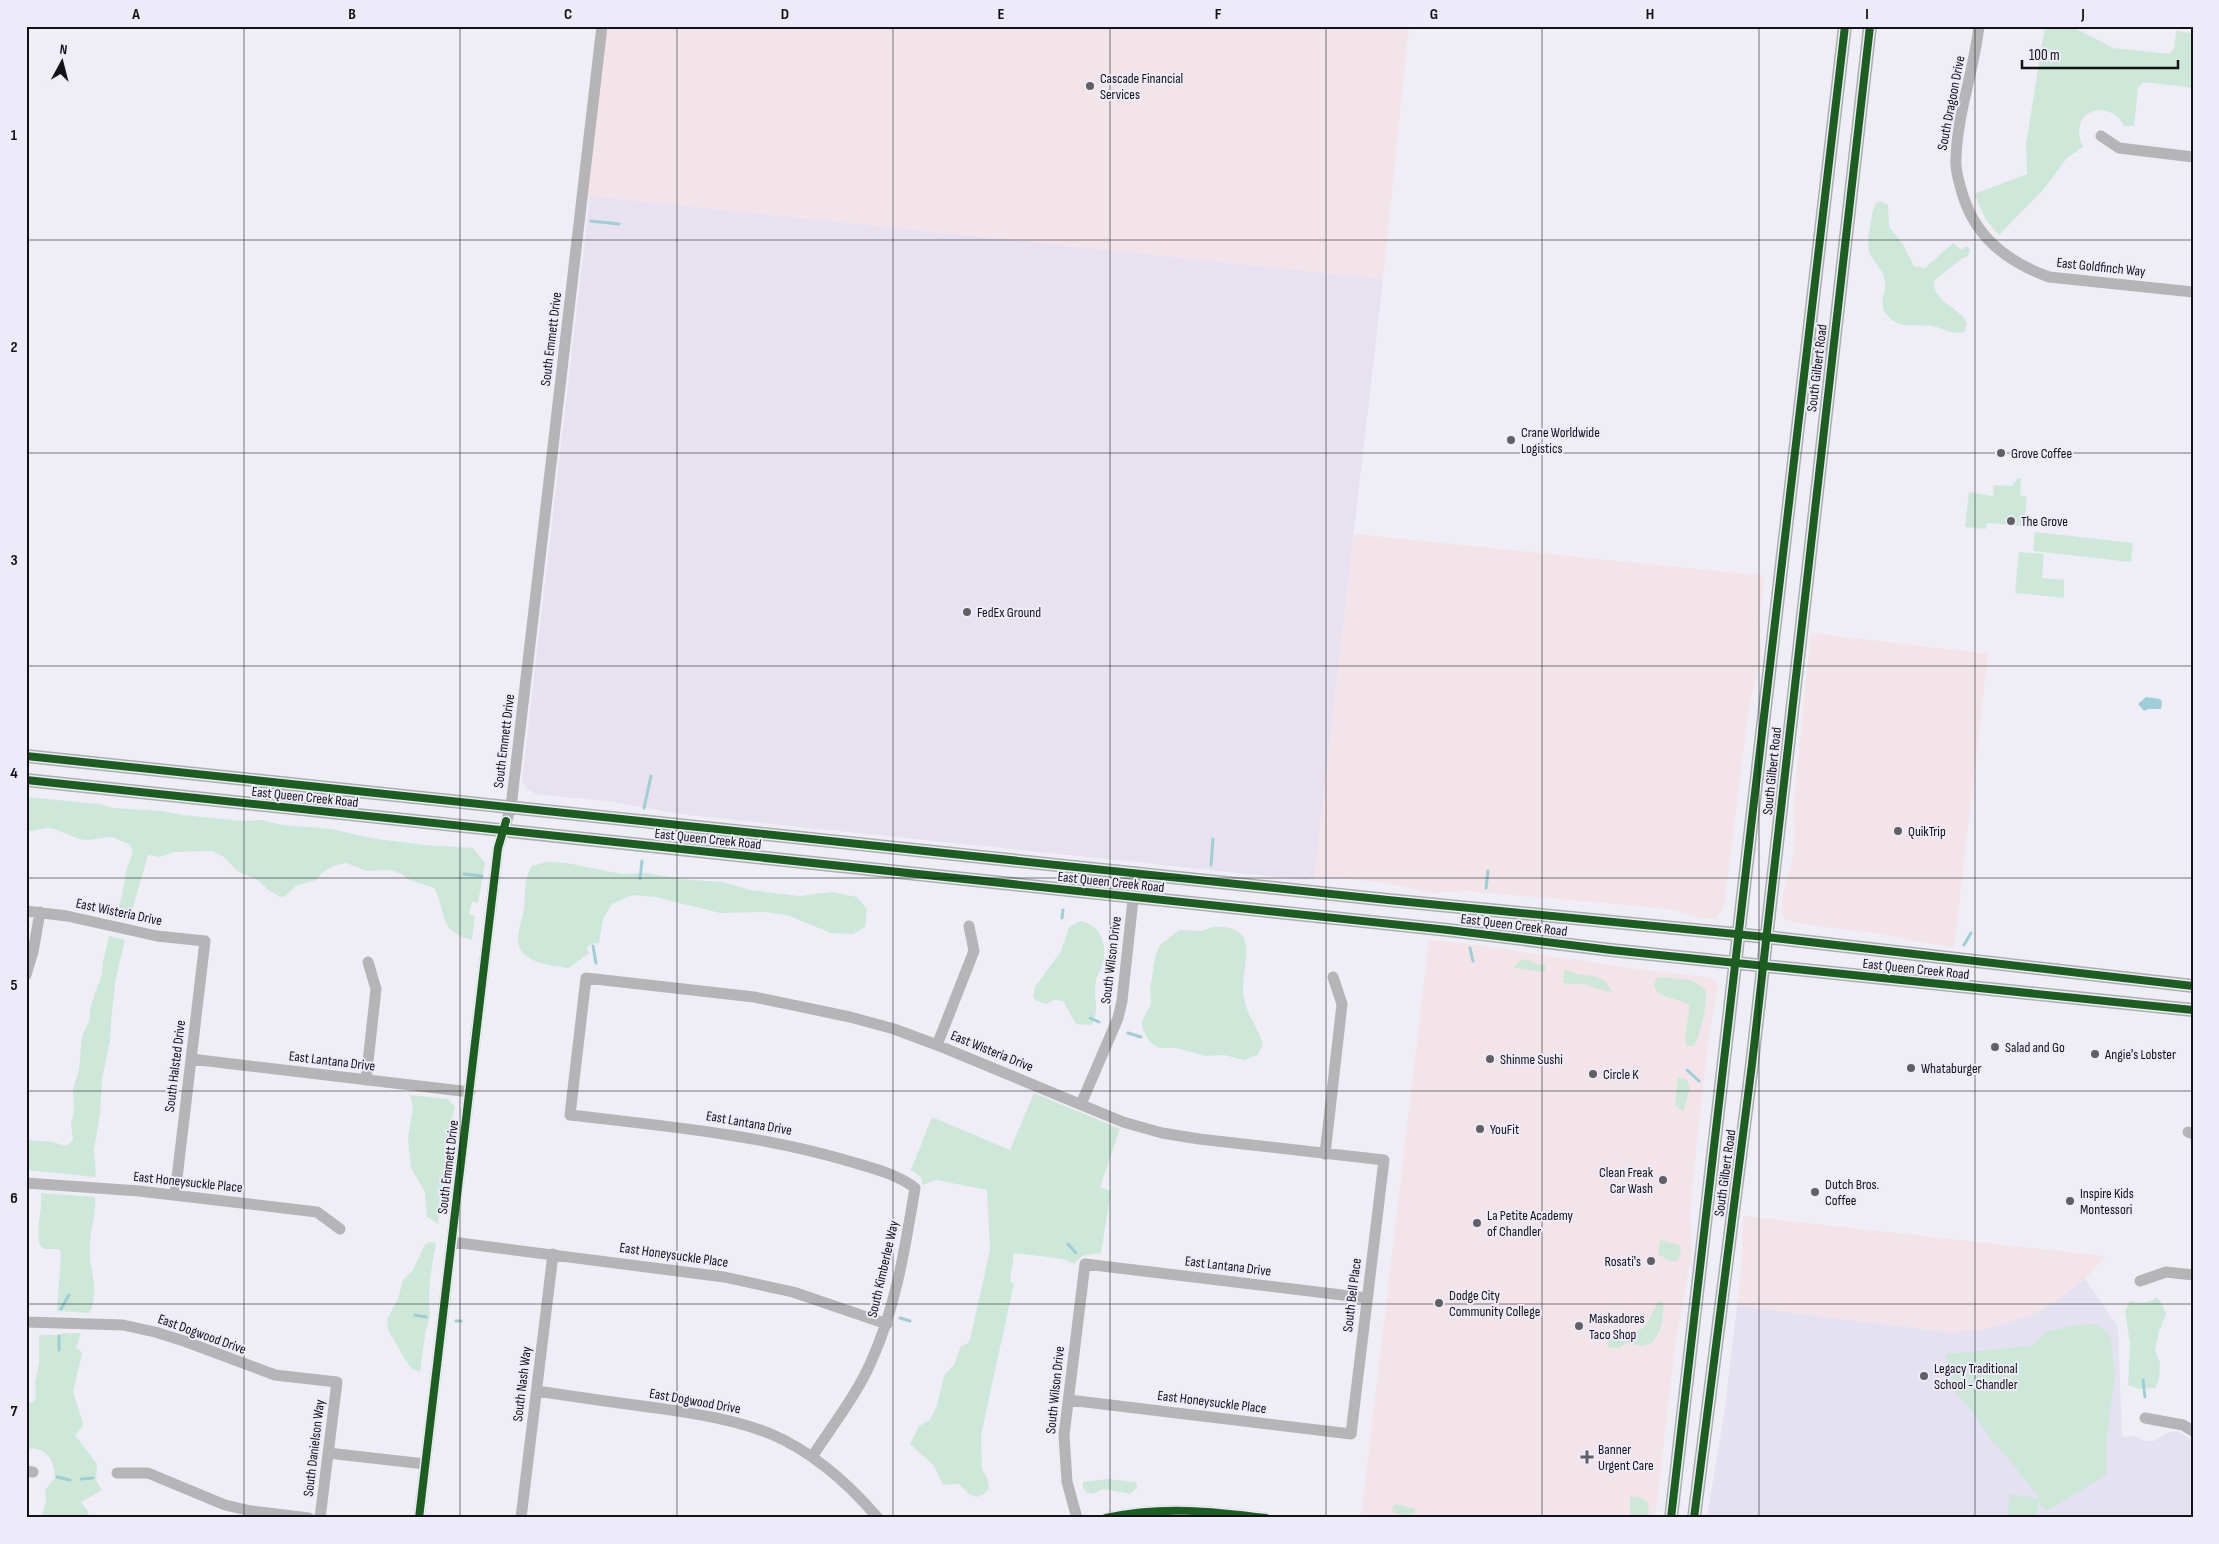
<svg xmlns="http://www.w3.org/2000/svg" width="2219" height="1544" font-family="'Sofia Sans Condensed',sans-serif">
  <rect width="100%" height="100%" fill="#efeef6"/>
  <!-- commercial -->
  <path fill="#f3e4e9" d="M 602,26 L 1409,26 L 1383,279 L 590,196 L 583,191 Z
    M 1354,534 L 1765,576 L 1759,619 L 1761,656 L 1749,707 L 1724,906 L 1717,918 L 1704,919 L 1674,910 L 1604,903 L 1466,891 L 1433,893 L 1386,883 L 1338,878 L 1314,878 Z
    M 1811,633 L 1988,654 L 1954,948 L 1874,933 L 1794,923 L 1787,920 L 1782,915 L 1783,894 L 1792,862 L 1795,832 L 1793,811 Z
    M 1429,940 L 1470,944 L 1637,969 L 1707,977 L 1714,980 L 1718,986 L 1710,1028 L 1701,1105 L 1690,1211 L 1691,1255 L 1674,1355 L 1655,1518 L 1361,1518 Z
    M 1743,1216 L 2105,1256 L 2085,1279 L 2055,1302 L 2036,1313 L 1997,1326 L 1975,1330 L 1949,1332 L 1737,1306 L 1742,1258 Z"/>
  <!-- industrial -->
  <path fill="#e7e1f0" d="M 590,196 L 1383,279 L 1314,878 L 1306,880 L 687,815 L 612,802 L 536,794 L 525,787 L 522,780 Z"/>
  <!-- built -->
  <path fill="#e4e1f0" d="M 2085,1279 L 2118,1327 L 2122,1437 L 2134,1436 L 2145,1441 L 2154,1441 L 2167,1433 L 2177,1431 L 2193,1441 L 2193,1518 L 1707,1518 L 1725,1408 L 1737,1306 L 1949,1332 L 1975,1330 L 1997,1326 L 2036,1313 L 2055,1302 Z"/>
  <!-- green -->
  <path fill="#cde8d9" d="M 2045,26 L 2071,26 L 2113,48 L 2169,54 L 2174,49 L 2176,31 L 2193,33 L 2193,88 L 2144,82 L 2138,88 L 2134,126 L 2124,126 C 2114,103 2079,105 2079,132 C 2079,137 2081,143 2083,147 L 2067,158 L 2043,190 L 1999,235 L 1986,220 L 1974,194 L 2027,174 L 2026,144 Z
    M 1880,201 L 1888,205 L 1889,227 L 1903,244 L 1914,266 L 1925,268 L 1953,243 L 1961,250 L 1967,246 L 1970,250 L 1968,256 L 1961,259 L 1934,281 C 1933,303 1959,306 1967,323 L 1964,332 C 1953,336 1944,328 1932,326 C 1920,324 1905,328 1895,322 C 1873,307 1887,297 1885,281 C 1883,269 1872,261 1869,251 C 1866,239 1872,221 1873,209 L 1875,204 Z
    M 2018,478 L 2021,478 L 2020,495 L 2027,497 L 2024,526 L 1987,523 L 1986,529 L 1965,527 L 1969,492 L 1993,496 L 1994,485 L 2012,486 Z
    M 2035,532 L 2133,543 L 2131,562 L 2033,551 Z
    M 2019,552 L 2044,554 L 2042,578 L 2064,580 L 2064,598 L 2015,593 Z
    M 26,797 L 100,804 L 113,808 L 162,811 L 183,815 L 242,821 L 261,820 L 283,825 L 332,829 L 370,838 L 425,845 L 473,848 L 485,863 L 478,903 L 472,902 L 469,914 L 475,916 L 472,940 C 436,930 448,914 434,888 L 410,880 L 402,874 L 390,870 L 367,871 L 346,863 L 336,865 L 323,872 L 316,880 L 296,886 L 284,897 L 278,896 L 267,889 L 258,880 L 237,871 L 224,857 L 213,851 L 174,852 L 160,857 L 148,855 L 130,918 L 115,915 L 122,896 L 126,871 L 132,855 L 132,849 L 129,844 L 112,837 L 88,840 L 79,839 L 55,829 L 47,828 L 26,832 Z
    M 547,862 L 567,863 L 622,874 L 646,873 L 680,879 L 723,882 L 750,890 L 799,896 L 832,892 L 857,897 L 867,909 L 865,927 L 853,934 L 831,933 L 787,915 L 765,912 L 720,913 L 655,897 L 632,895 L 612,904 L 603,919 L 599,943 L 591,944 L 587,948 L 589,953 L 569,968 C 551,966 516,963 518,937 C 519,927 523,917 524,907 C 526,891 523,881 532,866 Z
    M 1080,921 C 1102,926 1108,945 1102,966 C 1101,971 1097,975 1096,980 C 1092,998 1101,1004 1092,1025 L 1076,1024 L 1063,1001 L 1054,1000 L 1046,1004 L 1037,1001 L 1033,997 L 1035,987 L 1061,951 L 1069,927 Z
    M 1212,927 C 1267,924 1238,967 1244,998 C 1246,1012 1257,1027 1262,1041 L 1262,1047 L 1257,1055 L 1244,1060 L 1224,1055 L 1206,1056 L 1176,1048 L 1159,1048 L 1151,1043 L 1146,1036 L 1142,1027 L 1142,1021 L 1151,1004 L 1150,990 L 1155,956 L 1160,945 L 1179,930 L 1202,931 Z
    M 109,936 L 125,940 L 116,978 L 112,1011 L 110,1040 L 102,1080 L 100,1114 L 94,1150 L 96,1177 L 26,1170 L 26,1140 L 53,1142 L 66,1146 L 73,1140 L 71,1125 L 74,1109 L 73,1089 L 79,1069 L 82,1036 L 90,1019 L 90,1008 L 102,974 L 103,962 Z
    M 1526,959 L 1538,965 L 1545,964 L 1545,972 L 1514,968 L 1519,961 Z
    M 1565,969 C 1581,980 1604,969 1612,992 L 1589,987 L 1589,985 L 1564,983 L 1563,976 Z
    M 1661,977 L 1691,980 L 1705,989 C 1709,999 1700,1037 1694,1046 L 1687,1046 C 1682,1038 1690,1017 1689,1005 C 1680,997 1645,999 1657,978 Z
    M 1678,1078 L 1686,1079 L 1690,1087 L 1684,1110 L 1682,1111 L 1675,1105 Z
    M 1034,1093 L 1120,1129 L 1100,1187 L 1111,1191 L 1101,1253 L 1082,1256 L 1074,1264 L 1063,1259 L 1014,1253 L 1010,1282 L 1014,1283 L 981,1436 L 982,1469 L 988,1480 L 989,1488 L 984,1494 L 977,1497 L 969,1494 L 959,1484 L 943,1485 L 934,1466 L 910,1444 L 919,1426 L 930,1420 L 937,1405 L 944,1376 L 955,1363 L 961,1346 L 967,1344 L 970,1340 L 990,1250 L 987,1190 L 936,1180 L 923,1185 L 921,1177 L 911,1170 L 932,1117 L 1010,1150 Z
    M 410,1095 L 448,1099 L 455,1107 L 448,1135 L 438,1224 L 427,1217 L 425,1192 L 411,1168 L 408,1137 L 413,1108 Z
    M 41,1193 L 95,1197 C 96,1216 91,1226 90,1244 C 87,1267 102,1291 89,1313 L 57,1311 L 61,1253 L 59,1249 L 45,1249 L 40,1246 C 35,1228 43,1211 41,1193 Z
    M 1660,1240 L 1679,1245 L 1681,1254 L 1677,1261 L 1669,1261 L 1658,1254 Z
    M 430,1242 L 436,1243 C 433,1260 429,1280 429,1298 C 429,1309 432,1318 426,1328 L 420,1372 L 412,1369 L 406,1361 L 388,1330 L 387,1319 L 398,1299 L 403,1280 L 413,1270 L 425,1244 Z
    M 2156,1297 L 2161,1302 L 2166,1314 L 2159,1331 L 2155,1350 L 2160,1362 L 2159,1380 L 2155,1388 L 2139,1389 L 2128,1385 L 2130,1344 L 2125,1311 L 2130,1301 C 2140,1304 2148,1304 2156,1297 Z
    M 1658,1302 L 1663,1303 C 1664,1321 1662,1329 1652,1343 L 1643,1346 L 1626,1343 L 1619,1348 L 1608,1347 L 1608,1337 L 1630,1335 L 1643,1328 L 1647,1323 Z
    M 2097,1324 L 2110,1336 L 2115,1373 L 2107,1438 L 2106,1475 L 2048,1510 L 2042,1508 L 2039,1500 L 2036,1518 L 2007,1518 L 2010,1494 L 2038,1498 L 2038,1496 L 2003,1452 L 1990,1439 L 1971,1410 L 1952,1389 L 1946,1354 L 2031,1346 L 2044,1333 L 2076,1325 Z
    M 64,1333 L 81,1333 L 76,1348 L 80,1350 L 82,1354 L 73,1392 L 83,1423 L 82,1428 L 75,1435 L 97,1464 L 96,1480 L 102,1490 L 81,1502 L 88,1511 L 89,1518 L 41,1518 L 46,1501 L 45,1490 L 55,1478 C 55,1461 46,1445 26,1449 L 26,1405 L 34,1401 L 36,1397 L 35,1382 L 39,1363 L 39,1335 L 56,1335 Z
    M 1108,1479 L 1136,1482 L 1137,1488 L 1130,1494 L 1103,1489 L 1093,1494 L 1087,1493 L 1083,1487 L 1083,1482 Z
    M 1630,1496 L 1642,1498 L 1648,1503 L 1649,1518 L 1632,1518 L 1630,1511 Z
    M 1396,1504 L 1416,1509 L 1413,1514 L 1406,1516 L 1392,1512 L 1393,1505 Z"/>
  <!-- water -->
  <path fill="#9eced6" d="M 2146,697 L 2160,699 L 2162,702 L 2161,709 L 2148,709 L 2144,711 L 2138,704 Z"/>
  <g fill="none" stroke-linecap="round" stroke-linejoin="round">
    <!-- stream -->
    <path stroke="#9eced6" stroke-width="3" d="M 591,221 L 619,224
      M 644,808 L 651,776
      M 1211,865 L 1213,839
      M 464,874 L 482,876
      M 640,879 L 642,861
      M 1486,888 L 1488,871
      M 1062,918 L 1063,910
      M 1964,945 L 1971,933
      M 593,946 L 596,963
      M 1470,948 L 1473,961
      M 1090,1018 L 1099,1022
      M 1128,1033 L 1141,1037
      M 1687,1070 L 1699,1081
      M 1068,1244 L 1076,1253
      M 61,1309 L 69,1295
      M 415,1315 L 426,1317
      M 900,1318 L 910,1321
      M 456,1321 L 461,1321
      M 59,1350 L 59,1336
      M 2143,1380 L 2145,1397
      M 57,1477 L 70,1480
      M 81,1479 L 93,1478"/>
    <!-- minor -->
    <path stroke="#b5b4b6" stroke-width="11" d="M 1979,26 C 1974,71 1957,114 1956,159 C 1955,168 1958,179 1961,189 C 1973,235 2005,261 2049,277 L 2193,292
      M 2101,136 L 2119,148 L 2193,157
      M 26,911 L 67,916 L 157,936 L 205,941 L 175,1195
      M 26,975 L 33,952 L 40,912
      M 937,1045 L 974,951 L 969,926
      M 191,1059 L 470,1092
      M 366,1080 L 376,989 L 368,962
      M 1081,1104 L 1118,1018 L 1122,1001 L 1136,872
      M 2188,1132 L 2193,1134
      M 1325,1154 L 1342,1004 L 1333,977
      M 26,1183 L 139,1191 L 317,1212 L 340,1229
      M 452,1242 L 724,1277 L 793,1292 L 887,1324
      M 2140,1281 L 2166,1272 L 2193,1275
      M 26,1322 L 123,1325 L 155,1332 L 184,1341 L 275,1375 L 337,1382 L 320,1518
      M 537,1391 C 577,1397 617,1403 657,1408 C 696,1414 734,1419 771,1434 C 813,1452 848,1483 878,1518
      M 2145,1418 L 2183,1425 L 2193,1431
      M 328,1453 L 425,1464
      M 812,1457 C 832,1426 856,1396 871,1362 C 896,1307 905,1248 915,1188 C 896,1173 868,1167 845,1160 C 755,1134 663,1126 570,1115 L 586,978 L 754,997 L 850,1017 L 894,1029 L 937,1045 L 1123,1122 L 1162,1133 L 1199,1139 L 1384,1160 L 1351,1434 L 1069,1400
      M 26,1471 L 33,1472
      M 117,1473 L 148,1473 L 225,1505 L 251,1511 L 309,1518
      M 419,1518 L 498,848 L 511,807 L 602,26
      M 521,1518 L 553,1254
      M 1077,1518 L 1067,1482 L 1064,1435 L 1085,1264 L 1367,1298
      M 1106,1518 C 1160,1506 1212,1511 1266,1518"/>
    <!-- major -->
    <path stroke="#aeadb0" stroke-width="14" d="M 1808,344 L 1833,347
      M 26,756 L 1388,900 L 1766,937 L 2193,986
      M 26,780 L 1448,930 L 1611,950 L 2193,1010
      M 1671,1518 C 1725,1020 1790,524 1845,26
      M 1694,1518 L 1752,1064 L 1870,26"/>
    <!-- cycleway casing -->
    <g stroke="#edebf9" stroke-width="11">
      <path id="cycleway" d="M 26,756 L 1388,900 L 1766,937 L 2193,986
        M 26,780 L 1448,930 L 1611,950 L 2193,1010
        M 419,1518 L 498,848 L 506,821
        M 1106,1518 C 1160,1506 1212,1511 1266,1518
        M 1671,1518 C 1725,1020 1790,524 1845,26
        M 1694,1518 L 1752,1064 L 1870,26"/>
    </g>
    <!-- cycleway -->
    <use href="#cycleway" stroke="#1b5e20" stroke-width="8"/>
  </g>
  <!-- grid -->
  <path fill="none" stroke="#131216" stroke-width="1" stroke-opacity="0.55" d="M 244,26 L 244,1518M 460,26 L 460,1518M 677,26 L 677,1518M 893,26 L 893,1518M 1110,26 L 1110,1518M 1326,26 L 1326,1518M 1542,26 L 1542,1518M 1759,26 L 1759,1518M 1975,26 L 1975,1518M 26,240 L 2193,240M 26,453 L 2193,453M 26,666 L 2193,666M 26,878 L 2193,878M 26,1091 L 2193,1091M 26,1304 L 2193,1304"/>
  <!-- markers -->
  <g fill="#605f64" stroke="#edebf9" stroke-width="2">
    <circle cx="1090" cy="86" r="5"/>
    <circle cx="1511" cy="440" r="5"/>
    <circle cx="2001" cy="453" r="5"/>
    <circle cx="2011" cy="521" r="5"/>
    <circle cx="967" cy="612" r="5"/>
    <circle cx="1898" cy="831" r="5"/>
    <circle cx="1995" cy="1047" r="5"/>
    <circle cx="2095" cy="1054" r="5"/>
    <circle cx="1490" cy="1059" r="5"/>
    <circle cx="1911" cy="1068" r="5"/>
    <circle cx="1593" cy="1074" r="5"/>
    <circle cx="1480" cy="1129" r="5"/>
    <circle cx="1663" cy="1180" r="5"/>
    <circle cx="1815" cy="1192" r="5"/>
    <circle cx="2070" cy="1201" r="5"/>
    <circle cx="1477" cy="1223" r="5"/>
    <circle cx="1651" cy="1261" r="5"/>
    <circle cx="1439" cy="1303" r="5"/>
    <circle cx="1579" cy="1326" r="5"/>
    <circle cx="1924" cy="1376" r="5"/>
    <path d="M1584.5 1449.5h5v5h5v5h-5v5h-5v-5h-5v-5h5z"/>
  </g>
  <g text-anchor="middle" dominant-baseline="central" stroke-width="4" stroke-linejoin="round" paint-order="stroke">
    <!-- poi labels -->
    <g font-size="14" fill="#131216" stroke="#edebf9" text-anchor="start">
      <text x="1100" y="78">Cascade Financial<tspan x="1100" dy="16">Services</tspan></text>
      <text x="1521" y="432">Crane Worldwide<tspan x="1521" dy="16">Logistics</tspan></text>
      <text x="2011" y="453">Grove Coffee</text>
      <text x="2021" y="521">The Grove</text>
      <text x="977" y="612">FedEx Ground</text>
      <text x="1908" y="831">QuikTrip</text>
      <text x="2005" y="1047">Salad and Go</text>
      <text x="2105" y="1054">Angie's Lobster</text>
      <text x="1500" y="1059">Shinme Sushi</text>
      <text x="1921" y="1068">Whataburger</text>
      <text x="1603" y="1074">Circle K</text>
      <text x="1490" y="1129">YouFit</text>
      <text x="1653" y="1172" text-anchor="end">Clean Freak<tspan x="1653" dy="16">Car Wash</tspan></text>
      <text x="1825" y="1184">Dutch Bros.<tspan x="1825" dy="16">Coffee</tspan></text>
      <text x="2080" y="1193">Inspire Kids<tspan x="2080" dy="16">Montessori</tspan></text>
      <text x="1487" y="1215">La Petite Academy<tspan x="1487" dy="16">of Chandler</tspan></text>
      <text x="1641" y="1261" text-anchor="end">Rosati's</text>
      <text x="1449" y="1295">Dodge City<tspan x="1449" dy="16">Community College</tspan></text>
      <text x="1589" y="1318">Maskadores<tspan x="1589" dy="16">Taco Shop</tspan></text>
      <text x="1934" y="1368">Legacy Traditional<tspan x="1934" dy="16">School - Chandler</tspan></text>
      <text x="1598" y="1449">Banner<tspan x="1598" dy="16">Urgent Care</tspan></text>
    </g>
    <!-- street labels -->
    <g font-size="14" fill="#131216" stroke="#edebf9">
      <text transform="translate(1951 103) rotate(-79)">South Dragoon Drive</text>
      <text transform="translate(2101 267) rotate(6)">East Goldfinch Way</text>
      <text transform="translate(551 339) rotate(-83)">South Emmett Drive</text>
      <text transform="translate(1817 368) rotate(-83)">South Gilbert Road</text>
      <text transform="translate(504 741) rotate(-83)">South Emmett Drive</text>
      <text transform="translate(1772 771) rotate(-84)">South Gilbert Road</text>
      <text transform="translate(305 797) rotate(6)">East Queen Creek Road</text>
      <text transform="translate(708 839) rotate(6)">East Queen Creek Road</text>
      <text transform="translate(1111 882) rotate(6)">East Queen Creek Road</text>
      <text transform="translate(119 912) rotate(12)">East Wisteria Drive</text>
      <text transform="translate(1514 925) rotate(7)">East Queen Creek Road</text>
      <text transform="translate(1111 960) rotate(-83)">South Wilson Drive</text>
      <text transform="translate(1916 969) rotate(6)">East Queen Creek Road</text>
      <text transform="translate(992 1051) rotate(22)">East Wisteria Drive</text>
      <text transform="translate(332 1061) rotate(7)">East Lantana Drive</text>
      <text transform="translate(175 1066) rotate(-83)">South Halsted Drive</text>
      <text transform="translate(749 1123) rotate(10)">East Lantana Drive</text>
      <text transform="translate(448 1167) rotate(-83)">South Emmett Drive</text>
      <text transform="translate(1725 1173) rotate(-82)">South Gilbert Road</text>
      <text transform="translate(188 1182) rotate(6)">East Honeysuckle Place</text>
      <text transform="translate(674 1255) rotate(8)">East Honeysuckle Place</text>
      <text transform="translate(1228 1266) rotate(7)">East Lantana Drive</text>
      <text transform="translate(883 1269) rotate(-77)">South Kimberlee Way</text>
      <text transform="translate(1352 1295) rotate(-83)">South Bell Place</text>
      <text transform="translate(202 1334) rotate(20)">East Dogwood Drive</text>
      <text transform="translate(522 1384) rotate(-83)">South Nash Way</text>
      <text transform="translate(1055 1390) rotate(-84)">South Wilson Drive</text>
      <text transform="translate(695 1401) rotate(10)">East Dogwood Drive</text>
      <text transform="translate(1212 1402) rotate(7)">East Honeysuckle Place</text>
      <text transform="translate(314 1448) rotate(-83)">South Danielson Way</text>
    </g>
  </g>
  <!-- border -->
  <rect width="2219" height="1544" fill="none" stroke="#edebf9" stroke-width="55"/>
  <!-- north arrow -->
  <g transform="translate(62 62) rotate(7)" stroke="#edebf9" stroke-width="4" paint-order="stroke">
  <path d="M0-4L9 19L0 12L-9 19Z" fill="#131216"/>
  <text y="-8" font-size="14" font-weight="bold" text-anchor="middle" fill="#131216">N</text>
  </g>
  <!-- scale -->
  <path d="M2022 60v8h156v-8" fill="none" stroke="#131216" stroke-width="2.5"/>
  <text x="2029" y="60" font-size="15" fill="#131216" stroke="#edebf9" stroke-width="4" paint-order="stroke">100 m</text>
  <rect x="28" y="28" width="2164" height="1488" fill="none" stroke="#131216" stroke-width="2"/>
  <g font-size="16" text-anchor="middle" font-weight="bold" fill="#131216">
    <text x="136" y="19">A</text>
    <text x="352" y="19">B</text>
    <text x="568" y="19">C</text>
    <text x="785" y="19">D</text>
    <text x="1001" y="19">E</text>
    <text x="1218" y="19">F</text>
    <text x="1434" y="19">G</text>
    <text x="1650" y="19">H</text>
    <text x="1867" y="19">I</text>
    <text x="2083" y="19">J</text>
    <text x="14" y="140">1</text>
    <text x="14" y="352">2</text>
    <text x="14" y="565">3</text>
    <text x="14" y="778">4</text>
    <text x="14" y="990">5</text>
    <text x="14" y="1203">6</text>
    <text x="14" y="1416">7</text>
  </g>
</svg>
